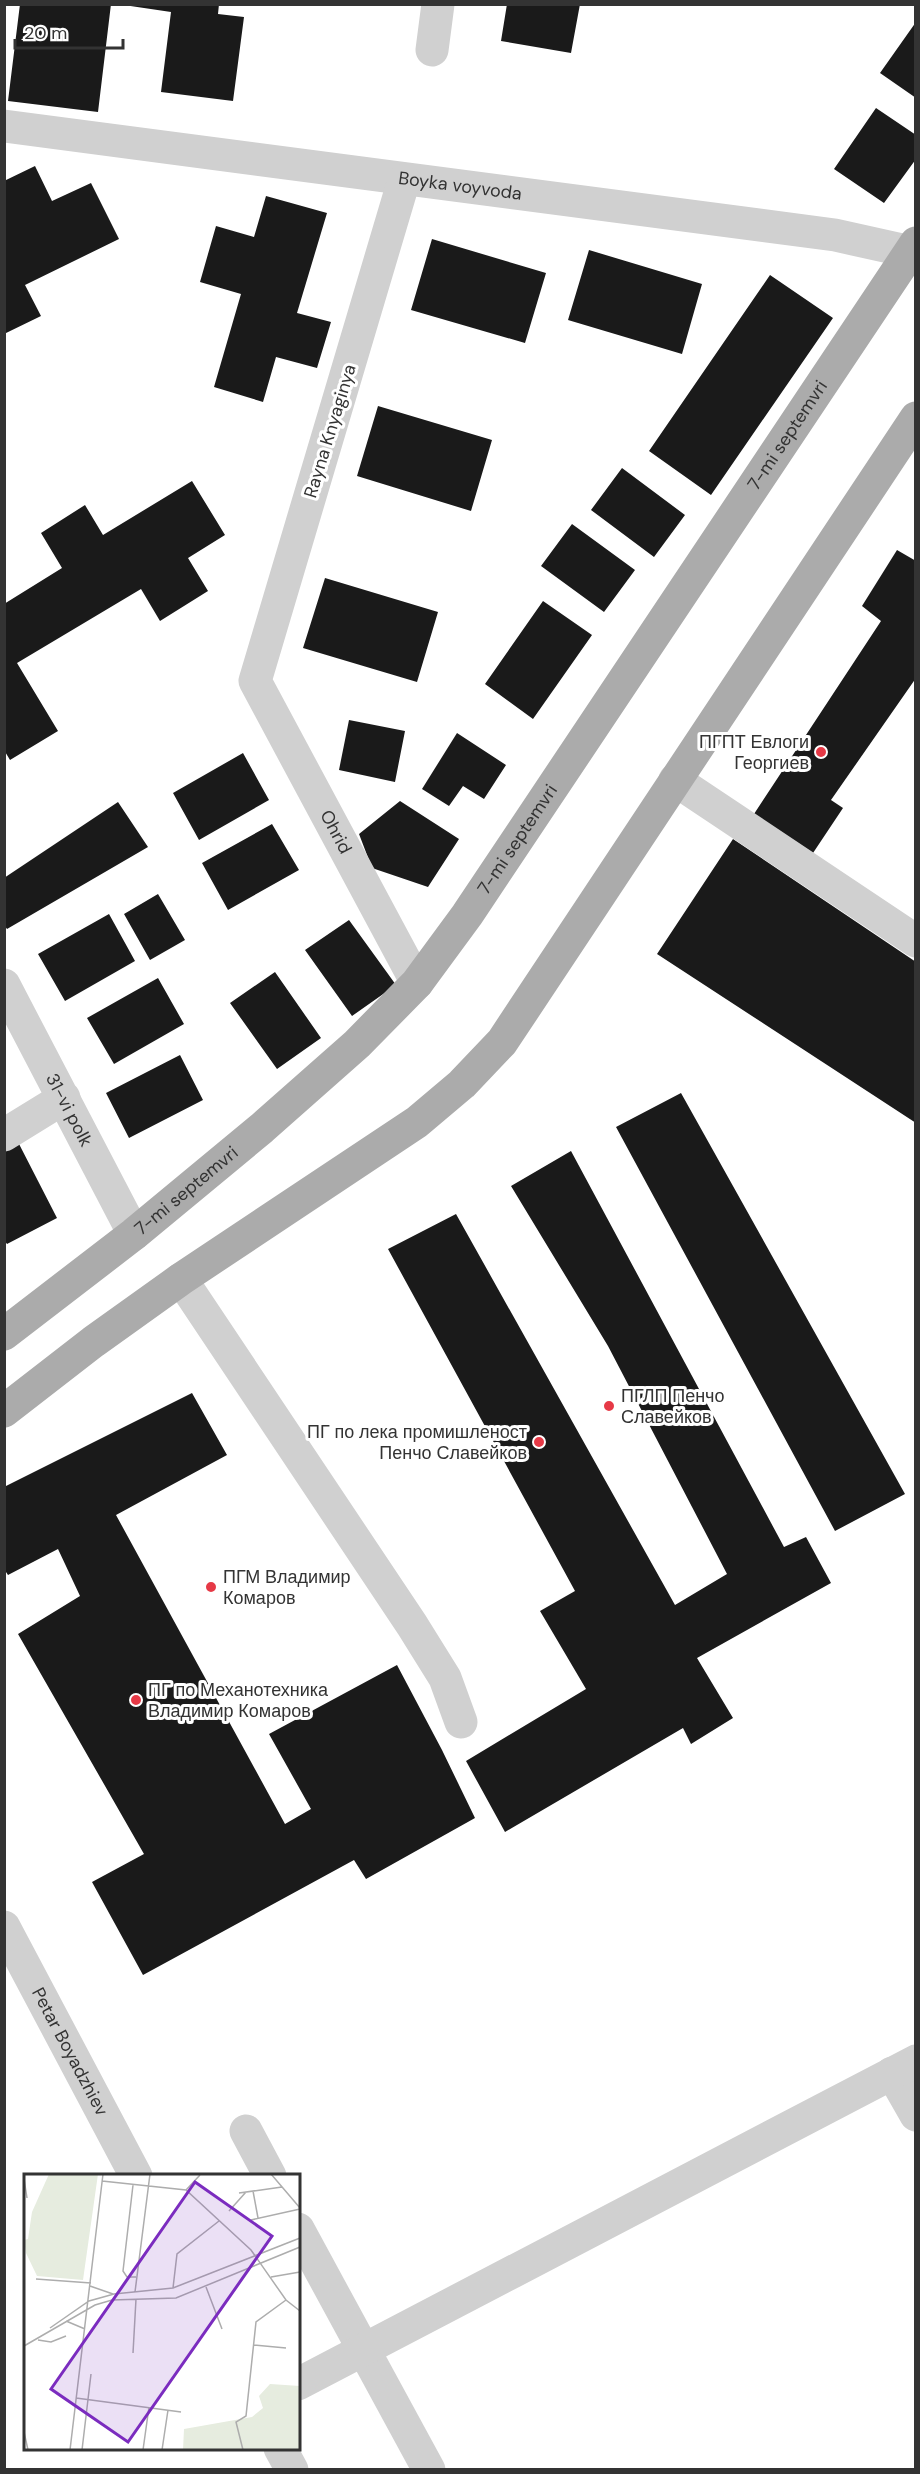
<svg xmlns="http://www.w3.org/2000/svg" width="920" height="2474" font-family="'DM Sans',sans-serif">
  <rect width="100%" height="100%" fill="#fff"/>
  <!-- building -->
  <path fill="#1a1a1a" d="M 20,4 L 111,4 L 98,112 L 8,101 Z
    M 117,4 L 219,4 L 218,14 L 244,17 L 233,101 L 161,92 L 171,12 Z
    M 507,4 L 580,4 L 571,53 L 501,41 Z
    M 916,22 L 916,98 L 880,73 Z
    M 876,108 L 916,135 L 916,159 L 884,203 L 834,169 Z
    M 35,166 L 52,201 L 91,183 L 119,239 L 25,285 L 41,316 L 4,334 L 4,181 Z
    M 266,196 L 327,213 L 297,313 L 331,322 L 317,368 L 276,357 L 263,402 L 214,387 L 241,294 L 200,282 L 216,226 L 254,237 Z
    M 432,239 L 546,273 L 525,343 L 411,310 Z
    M 589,250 L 702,284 L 682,354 L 568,320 Z
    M 770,275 L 833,318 L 711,495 L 649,451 Z
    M 378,406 L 492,440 L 471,511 L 357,476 Z
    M 622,468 L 685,515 L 654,557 L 591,510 Z
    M 192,481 L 225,535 L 188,558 L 208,591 L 160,621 L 141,589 L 17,663 L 58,731 L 10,760 L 4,750 L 4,604 L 62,568 L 41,533 L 85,505 L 103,535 Z
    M 572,524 L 635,570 L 604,612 L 541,566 Z
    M 897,550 L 916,561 L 916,678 L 831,800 L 843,808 L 813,853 L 754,814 L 881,621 L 862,606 Z
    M 325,578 L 438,612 L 417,682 L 303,648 Z
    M 543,601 L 592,635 L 533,719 L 485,684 Z
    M 349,720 L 405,731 L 395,782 L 339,770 Z
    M 457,733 L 506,765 L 484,799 L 463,786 L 449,806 L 422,789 Z
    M 243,753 L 269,800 L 199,840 L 173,793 Z
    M 400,801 L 459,839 L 428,887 L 372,868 L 359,834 Z
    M 118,802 L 148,847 L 7,929 L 4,925 L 4,878 Z
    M 272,824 L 299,870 L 228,910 L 202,863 Z
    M 733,839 L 916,962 L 916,1123 L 657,954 Z
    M 158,894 L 185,940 L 150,960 L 124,914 Z
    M 109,914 L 135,961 L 65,1001 L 38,954 Z
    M 349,920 L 396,985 L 352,1016 L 305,950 Z
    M 275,972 L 321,1038 L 277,1069 L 230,1003 Z
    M 158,978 L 184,1024 L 114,1064 L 87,1018 Z
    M 180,1055 L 203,1100 L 129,1138 L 106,1093 Z
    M 681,1093 L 905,1494 L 835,1531 L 616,1127 Z
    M 18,1142 L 57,1218 L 7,1244 L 4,1240 L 4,1149 Z
    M 571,1151 L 784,1547 L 806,1537 L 831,1583 L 697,1658 L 733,1718 L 691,1744 L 683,1728 L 505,1832 L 466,1761 L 586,1689 L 540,1611 L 575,1591 L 388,1249 L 456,1214 L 675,1605 L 727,1574 L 608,1346 L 511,1186 Z
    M 192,1393 L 227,1455 L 116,1515 L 285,1824 L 311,1809 L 269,1734 L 397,1665 L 442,1750 L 475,1818 L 366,1879 L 354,1860 L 143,1975 L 92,1882 L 144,1854 L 18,1634 L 80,1596 L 58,1549 L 8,1575 L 4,1569 L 4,1487 Z"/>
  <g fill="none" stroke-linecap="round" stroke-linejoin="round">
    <!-- minor -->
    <g stroke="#d0d0d0" stroke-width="33">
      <path d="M 432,50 L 438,4"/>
      <path id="s1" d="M 4,126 L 835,235 L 916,253"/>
      <path id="s2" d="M 404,180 L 255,681 L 417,983"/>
      <path d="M 675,780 L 916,941"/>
      <path id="s3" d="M 4,985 L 134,1234"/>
      <path d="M 4,1135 L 64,1098"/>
      <path d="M 181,1279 L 412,1625 L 445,1678 L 461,1722"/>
      <path id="s4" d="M 4,1927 L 136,2176"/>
      <path d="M 892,2073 L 916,2115"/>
      <path d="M 246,2131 L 270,2176"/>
      <path d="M 298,2229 L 429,2470"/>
      <path d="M 298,2384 L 916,2061"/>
      <path d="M 280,2448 L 292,2470"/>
    </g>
    <!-- major -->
    <g stroke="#ababab" stroke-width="33">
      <path id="s5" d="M 4,1334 L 134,1234 L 262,1128 L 357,1044 L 417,983 L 467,915 L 916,243"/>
      <path d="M 4,1411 L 93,1342 L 181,1279 L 417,1122 L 462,1084 L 502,1042 L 916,418"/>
    </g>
  </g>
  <!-- markers -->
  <g fill="#e63946" stroke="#fff" stroke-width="2">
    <circle cx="821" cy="752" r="6"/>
    <circle cx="609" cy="1406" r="6"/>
    <circle cx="539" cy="1442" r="6"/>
    <circle cx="211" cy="1587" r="6"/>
    <circle cx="136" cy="1700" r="6"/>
  </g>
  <g text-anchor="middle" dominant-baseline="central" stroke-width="6" stroke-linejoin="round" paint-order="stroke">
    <!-- street labels -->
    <g font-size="18" fill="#333" stroke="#fff">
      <text stroke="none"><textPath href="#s1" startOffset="460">Boyka voyvoda</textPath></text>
      <text transform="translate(330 431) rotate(-73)">Rayna Knyaginya</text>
      <text stroke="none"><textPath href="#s5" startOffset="1204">7-mi septemvri</textPath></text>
      <text stroke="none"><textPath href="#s2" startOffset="694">Ohrid</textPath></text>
      <text stroke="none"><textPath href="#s5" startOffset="718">7-mi septemvri</textPath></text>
      <text stroke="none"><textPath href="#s3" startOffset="141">31-vi polk</textPath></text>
      <text stroke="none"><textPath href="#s5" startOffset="232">7-mi septemvri</textPath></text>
      <text stroke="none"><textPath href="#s4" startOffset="141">Petar Boyadzhiev</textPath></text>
    </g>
    <!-- poi labels -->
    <g font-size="18" fill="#333" stroke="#fff" text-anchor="start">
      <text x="809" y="742" text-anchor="end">ПГПТ Евлоги<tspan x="809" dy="21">Георгиев</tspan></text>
      <text x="621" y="1396">ПГЛП Пенчо<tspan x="621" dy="21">Славейков</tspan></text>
      <text x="527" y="1432" text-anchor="end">ПГ по лека промишленост<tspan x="527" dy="21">Пенчо Славейков</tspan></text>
      <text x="223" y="1577">ПГМ Владимир<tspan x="223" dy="21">Комаров</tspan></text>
      <text x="148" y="1690">ПГ по Механотехника<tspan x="148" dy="21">Владимир Комаров</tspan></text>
    </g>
  </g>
  <!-- overview -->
  <g transform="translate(24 2174)">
    <rect width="276" height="276" fill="#fff"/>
    <path d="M 25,0 L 74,0 L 59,106 L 13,102 L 2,79 L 0,66 L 4,65 L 8,38 ZM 246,210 L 276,212 L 276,276 L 159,276 L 160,255 L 228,243 L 239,234 L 235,222 Z" fill="#e6ecdf"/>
    <path fill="none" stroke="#adadad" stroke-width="1.5" d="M 247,0 L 276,34M 0,5 L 3,24M 78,7 L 162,16 L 227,76 L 262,126 L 276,137M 109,11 L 99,97 L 103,103 L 112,103M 162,16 L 176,1M 229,17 L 234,44M 215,19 L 258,13M 205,37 L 222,18M 227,46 L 276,35M 247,103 L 276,98M 12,105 L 67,109M 66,112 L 89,120M 182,113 L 198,155M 149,114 L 153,80 L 195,47M 111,118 L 126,0M 42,147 L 61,155M 26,154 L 65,127 L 90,120 L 149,114 L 276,64M 14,166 L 27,168 L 42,162M 229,171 L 262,174M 0,172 L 71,131 L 88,126 L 152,124 L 276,73M 109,179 L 112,125M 52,224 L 157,238M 0,258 L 4,276M 46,276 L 79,0M 58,276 L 67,200M 119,276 L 125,233M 138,276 L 144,236M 219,276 L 212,248 L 222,242 L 232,148 L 262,126"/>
    <path fill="#7b2cbf" fill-opacity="0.15" stroke="#7b2cbf" stroke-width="3" d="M 171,8 L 248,62 L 104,268 L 27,215 Z"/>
    <rect width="276" height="276" fill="none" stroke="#333" stroke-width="3"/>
  </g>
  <!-- border -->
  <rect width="920" height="2474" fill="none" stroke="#333333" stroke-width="12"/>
  <!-- scale -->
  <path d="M15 39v9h108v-9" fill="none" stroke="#333333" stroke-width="3"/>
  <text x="24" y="39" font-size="18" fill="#333333" stroke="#ffffff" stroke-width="4.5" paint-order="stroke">20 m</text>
</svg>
